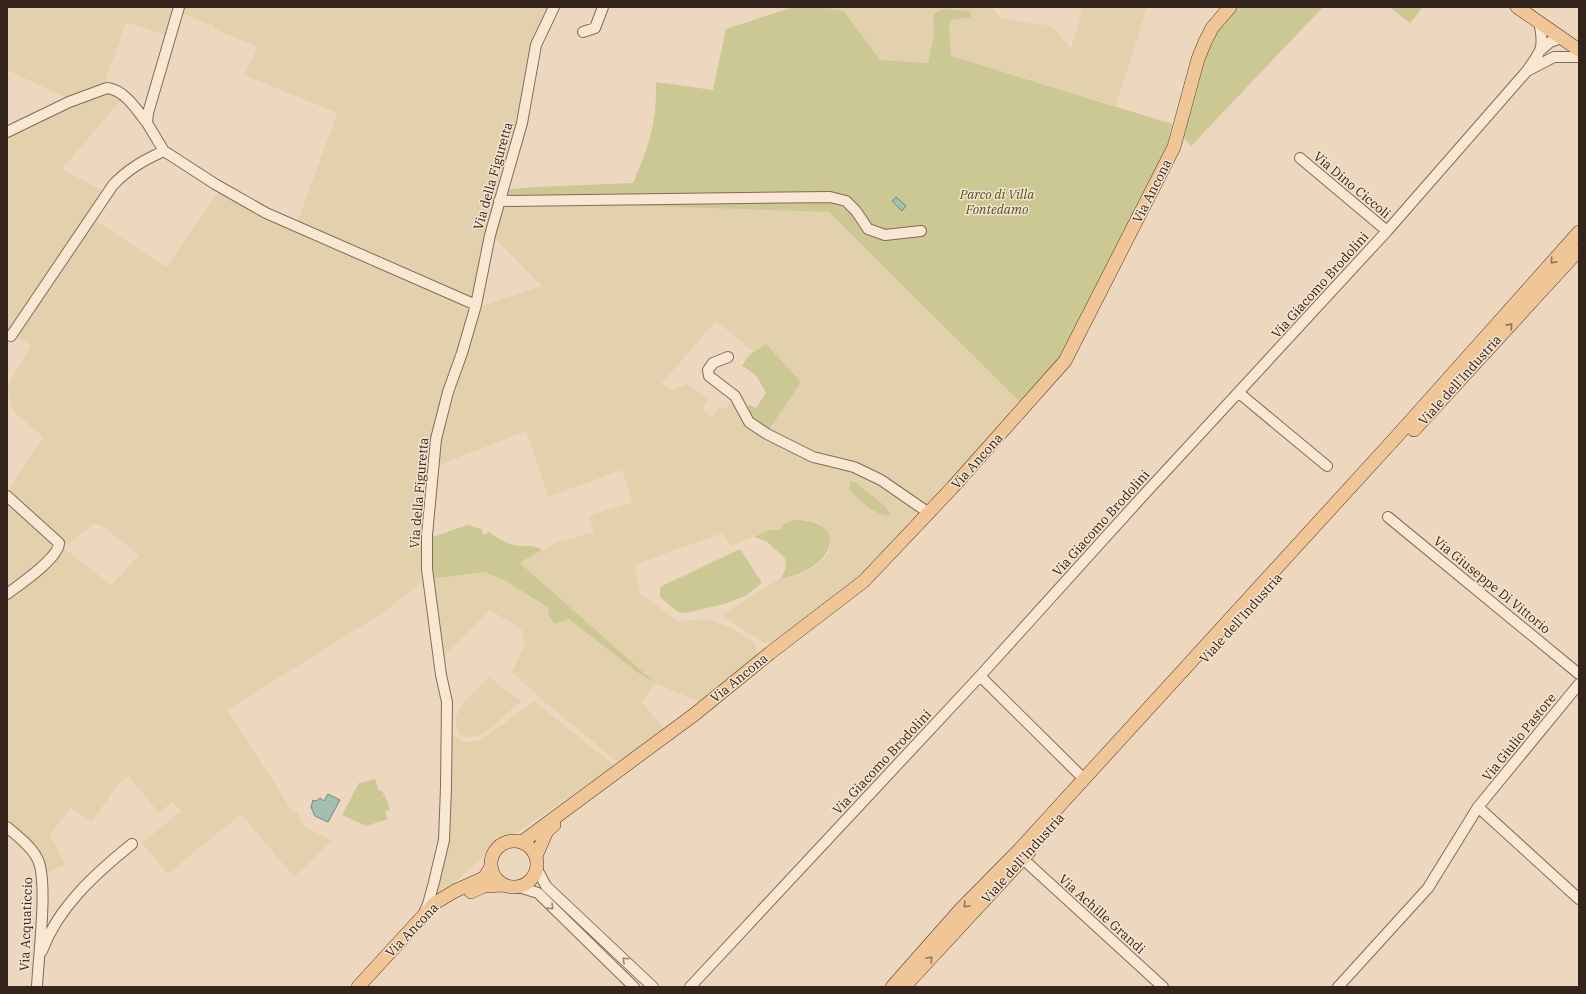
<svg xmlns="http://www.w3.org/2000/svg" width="1586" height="994" font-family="'IBM Plex Serif',serif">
  <rect width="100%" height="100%" fill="#edd8bf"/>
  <!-- farmland -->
  <path fill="#e3d1ad" d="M 7,7 L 174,7 L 166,35 L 126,22 L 104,85 L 67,98 L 7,70 Z
    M 182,7 L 551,7 L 522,108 L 474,298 L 469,299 L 297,223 L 337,113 L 244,75 L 258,47 L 214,29 L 214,26 L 180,13 Z
    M 821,7 L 991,7 L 1002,18 L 1052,26 L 1071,48 L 1082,10 L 1076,7 L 1147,7 L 1116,106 L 951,56 L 949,25 L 952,20 L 971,17 L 933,14 L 934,35 L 928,63 L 880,60 L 844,11 Z
    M 107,90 L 122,99 L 62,169 L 103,191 L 7,334 L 7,135 Z
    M 219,191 L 462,303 L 470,312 L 447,385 L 424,580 L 387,610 L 227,710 L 293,812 L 297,811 L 301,821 L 308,829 L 332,840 L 294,877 L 241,814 L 168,874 L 142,843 L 181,811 L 172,802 L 159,813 L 128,776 L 115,788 L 92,822 L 71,808 L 49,835 L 66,864 L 46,873 L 45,861 L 35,844 L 7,824 L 7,596 L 54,560 L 64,548 L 111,585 L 139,555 L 105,528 L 94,523 L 68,545 L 7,492 L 43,437 L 14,412 L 7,392 L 7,387 L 31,345 L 15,336 L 93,219 L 166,267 Z
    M 501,203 L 743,203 L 830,205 L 1025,401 L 928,508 L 882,478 L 855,462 L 816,455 L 768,431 L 801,382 L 766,344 L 754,352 L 716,321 L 661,384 L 672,390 L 687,384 L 708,399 L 702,410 L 712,416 L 720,407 L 726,409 L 733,398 L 750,426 L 810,459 L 851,468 L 881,485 L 922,512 L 863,576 L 777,644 L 763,642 L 721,615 L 781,578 L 795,577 L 809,571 L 822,561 L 829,551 L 831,542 L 826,530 L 819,523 L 807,520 L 794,520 L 785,523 L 781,530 L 768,530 L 731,546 L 723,533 L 634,565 L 641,594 L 678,621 L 708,619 L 729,627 L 755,643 L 758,657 L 700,702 L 654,683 L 642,702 L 666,731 L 619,763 L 542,700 L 512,672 L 525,644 L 521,629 L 490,610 L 442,658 L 431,579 L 484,572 L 504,580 L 540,601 L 549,609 L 548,615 L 554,623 L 569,619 L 637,672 L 648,678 L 520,563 L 555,543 L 594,532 L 589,516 L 632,502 L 622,470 L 548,497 L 526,431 L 439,465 L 441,440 L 481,306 L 541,286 L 492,235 Z
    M 7,499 L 54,541 L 56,550 L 7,591 Z
    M 489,677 L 521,701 L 489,730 L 477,736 L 466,738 L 459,734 L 456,726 L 456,716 L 463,703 Z
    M 534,701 L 615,766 L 490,850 L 438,898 L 434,897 L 451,739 L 453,736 L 465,742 L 481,740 Z"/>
  <!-- green -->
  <path fill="#cbc893" d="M 793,7 L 821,7 L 844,11 L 880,60 L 928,63 L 934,35 L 933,14 L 943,9 L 970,11 L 971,17 L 952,20 L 949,25 L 951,56 L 1172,124 L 1168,144 L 1059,358 L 1024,406 L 829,212 L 499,201 L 503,190 L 534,187 L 633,183 C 649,146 657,123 656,82 L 713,90 L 726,29 Z
    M 1238,7 L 1323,7 L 1191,146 L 1183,137 L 1205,55 L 1217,31 Z
    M 1389,7 L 1423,7 L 1410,23 Z
    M 766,344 L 801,382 L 768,431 L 754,423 L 746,410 L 750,405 L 756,408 L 766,393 C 758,378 758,375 742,366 L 748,356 Z
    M 850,482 L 856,482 C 867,495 885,501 891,516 C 873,515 862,502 849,490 Z
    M 794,520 C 856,520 829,574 781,578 L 786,568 L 785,558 L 766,541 L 754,537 L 768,530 L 780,530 L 785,523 Z
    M 467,525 L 482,529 L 483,535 L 489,532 C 498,538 504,543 514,545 C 524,547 534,544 542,550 L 520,563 L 654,682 L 637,672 L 569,619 L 555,624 L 548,615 L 549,608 L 504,580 L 484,572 L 431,579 L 430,538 Z
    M 740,549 L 762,583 L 745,596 L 724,604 L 686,613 L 678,612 L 660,597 L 660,587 Z
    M 375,779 L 379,791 L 382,791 L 384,794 L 381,797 L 385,796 L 390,810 L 385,811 L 388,819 L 366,826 L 342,815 L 359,783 Z"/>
  <!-- water -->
  <path fill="#a2bfb2" stroke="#6a8d7e" d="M 896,197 L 906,206 L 902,211 L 892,201 Z
    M 328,794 L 340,800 L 328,822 L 315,816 L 311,807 L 313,800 L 316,801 L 320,798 L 324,801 Z"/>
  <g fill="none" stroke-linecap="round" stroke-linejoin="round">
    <!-- minor casing -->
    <g stroke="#866958" stroke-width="12">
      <path id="minor" d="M 583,32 L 595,28 L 603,7
        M 1542,49 L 1550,42 L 1561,38
        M 1527,71 L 1554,57 L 1579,57
        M 7,132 L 69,102 L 107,88 C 125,90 137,110 147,123
        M 164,151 L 147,123 L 148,113 L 179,7
        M 1300,158 L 1387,231
        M 499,201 L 830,197 L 846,201 L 856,211 L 868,229 L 885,235 L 921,231
        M 11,336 L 113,185 C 128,169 144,160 164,151 L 215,184 L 266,213 L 476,305
        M 728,357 L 713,363 L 708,370 L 709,376 L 735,396 L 749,422 L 767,434 L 813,457 L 854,467 L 881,480 L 929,513
        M 1239,393 L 1327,466
        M 7,496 L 59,543 C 59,558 19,585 7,594
        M 1388,517 L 1579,674
        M 980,676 L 1083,778
        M 1478,807 L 1579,899
        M 7,827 C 17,836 31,846 37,858 C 49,879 38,959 37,987
        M 1023,859 L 1163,987
        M 537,869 L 546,886 L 653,987
        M 519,887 L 538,893 L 634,987
        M 425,911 L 428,904 L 434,882 L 444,840 L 446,787 L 447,702 L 441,675 L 427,569 L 427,535 L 436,439 L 448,392 L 462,353 L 476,305 L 490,235 L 522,123 L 536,45 L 554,7
        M 42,951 C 58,907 96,873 132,844
        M 690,987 L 980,676 L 1140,499 L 1387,231 L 1526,72 C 1541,51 1545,49 1539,22
        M 1338,987 L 1428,888 L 1478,807 L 1579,684"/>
    </g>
    <!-- major casing -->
    <g stroke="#53382c" stroke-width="14">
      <path id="major" d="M 1517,7 L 1579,50
        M 1414,430 L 1579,250
        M491 864a23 23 0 1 1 46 0a23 23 0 1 1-46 0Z
        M 522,842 L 695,714 L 770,653 L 864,581 L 952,488 L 1065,361 L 1174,147 L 1198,59 L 1205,42 L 1212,28 L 1230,7
        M 536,856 L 547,831 L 554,825
        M 471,892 L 484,886 L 504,885
        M 358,987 L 435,903 L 455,891 L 484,878 L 491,867
        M 892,987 L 960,910 L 1020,849 L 1398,435 L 1579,232
        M 904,987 L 1029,852"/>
    </g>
    <!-- minor -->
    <use href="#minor" stroke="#f8e7d2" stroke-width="10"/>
    <!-- major -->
    <use href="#major" stroke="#f1c696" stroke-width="13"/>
  </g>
  <!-- one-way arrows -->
  <defs><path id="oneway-chevron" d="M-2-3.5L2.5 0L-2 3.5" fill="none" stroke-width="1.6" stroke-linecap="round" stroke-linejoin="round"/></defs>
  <g stroke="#937559">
    <use href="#oneway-chevron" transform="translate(1553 261) rotate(132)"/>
    <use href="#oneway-chevron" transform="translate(1510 326) rotate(-48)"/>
    <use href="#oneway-chevron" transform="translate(966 905) rotate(134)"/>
    <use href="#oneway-chevron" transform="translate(930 959) rotate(-47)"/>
  </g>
  <g stroke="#968677">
    <use href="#oneway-chevron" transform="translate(551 907) rotate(44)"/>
    <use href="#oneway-chevron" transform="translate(625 960) rotate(-137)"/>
  </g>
  <g text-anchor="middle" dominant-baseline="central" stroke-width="3" stroke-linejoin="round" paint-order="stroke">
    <!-- street labels -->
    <g font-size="13" fill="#35241c" stroke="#f5e4cf">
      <text transform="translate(493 176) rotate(-74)">Via della Figuretta</text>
      <text transform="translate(1352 185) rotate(40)">Via Dino Ciccoli</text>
      <text transform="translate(1152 191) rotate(-63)">Via Ancona</text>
      <text transform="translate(1320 285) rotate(-48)">Via Giacomo Brodolini</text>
      <text transform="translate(1460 380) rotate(-48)">Viale dell'Industria</text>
      <text transform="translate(977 461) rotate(-48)">Via Ancona</text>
      <text transform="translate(419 493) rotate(-85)">Via della Figuretta</text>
      <text transform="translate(1101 523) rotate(-48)">Via Giacomo Brodolini</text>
      <text transform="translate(1492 585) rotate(39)">Via Giuseppe Di Vittorio</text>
      <text transform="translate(1241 618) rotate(-48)">Viale dell'Industria</text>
      <text transform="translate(739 678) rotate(-39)">Via Ancona</text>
      <text transform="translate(1519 737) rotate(-51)">Via Giulio Pastore</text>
      <text transform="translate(882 762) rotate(-47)">Via Giacomo Brodolini</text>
      <text transform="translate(1023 858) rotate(-48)">Viale dell'Industria</text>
      <text transform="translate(1102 914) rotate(42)">Via Achille Grandi</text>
      <text transform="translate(26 924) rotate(-88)">Via Acquaticcio</text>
      <text transform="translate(412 930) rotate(-46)">Via Ancona</text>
    </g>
    <!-- park labels -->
    <g font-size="13" font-style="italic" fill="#4e5223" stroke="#f5e4cf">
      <text x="997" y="194">Parco di Villa<tspan x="997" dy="15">Fontedamo</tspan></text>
    </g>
  </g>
  <!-- border -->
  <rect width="1586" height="994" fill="none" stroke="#35241c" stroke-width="16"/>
</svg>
